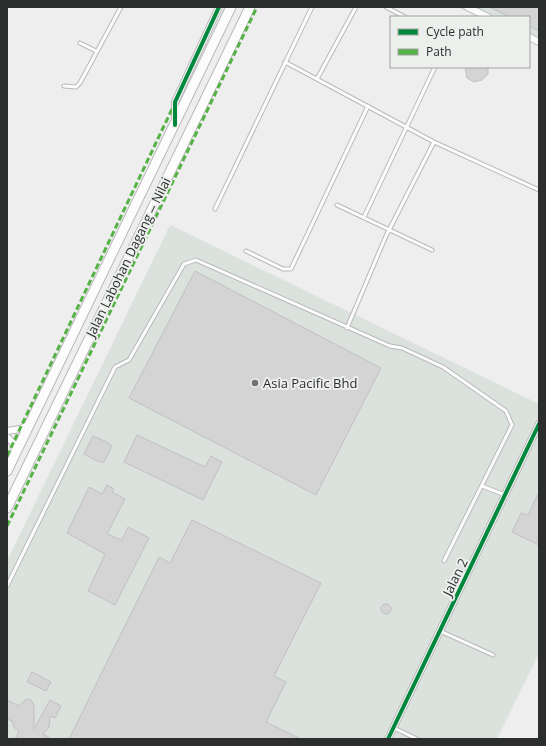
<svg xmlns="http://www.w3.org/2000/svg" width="546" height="746" font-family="'Open Sans',sans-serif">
  <rect width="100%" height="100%" fill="#edeeed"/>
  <!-- built -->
  <path fill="#dbe1dc" d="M 457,7 L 539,7 L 539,46 L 529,41 L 529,17 L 478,17 Z
    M 170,225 L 539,404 L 539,653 L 497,739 L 7,739 L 7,561 Z"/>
  <!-- building -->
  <path fill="#d4d4d4" stroke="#c0c1c0" d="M 489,7 L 539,7 L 539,31 L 529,26 L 529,17 L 510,17 Z
    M 465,67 L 488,67 L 488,74 L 482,80 L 474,82 L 467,78 Z
    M 195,271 L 381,368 L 316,495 L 129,398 Z
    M 137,435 L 205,467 L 211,456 L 222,462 L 203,500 L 124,462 Z
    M 93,436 L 107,442 L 112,446 L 104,462 L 99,462 L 84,454 Z
    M 107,485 L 114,489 L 112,492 L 125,499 L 107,534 L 122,540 L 128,527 L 149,538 L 115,605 L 88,591 L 105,554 L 67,533 L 89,487 L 102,494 Z
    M 539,492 L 539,545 L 512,532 L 521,513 L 528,515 Z
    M 192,520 L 321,583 L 274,676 L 286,682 L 266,722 L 301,739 L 69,739 L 159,557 L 170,563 Z
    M381 609a5 5 0 1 1 10 0a5 5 0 1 1-10 0Z
    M 32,672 L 51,682 L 46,691 L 27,682 Z
    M 26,699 L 31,700 L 34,705 L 34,729 L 50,700 L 61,706 L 55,718 L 50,716 L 49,727 L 43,734 L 52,739 L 15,739 L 19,732 L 14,727 L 12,721 L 7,719 L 7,700 L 19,706 Z"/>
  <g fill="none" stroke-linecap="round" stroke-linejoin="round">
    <!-- service casing -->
    <g stroke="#b9b9b9" stroke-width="5">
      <path id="service" d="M 386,7 L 405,17
        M 80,43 L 96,51
        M 285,62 L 434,142 L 539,190
        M 317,79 L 356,7
        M 64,86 L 76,87 L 80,83 L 121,7
        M 337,205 L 432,250
        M 215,209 L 312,7
        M 364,217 L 435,67
        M 246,251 L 283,269 L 291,269 L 368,106
        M 347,328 L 386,236 L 434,142
        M 482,486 L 505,495
        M 7,586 L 115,367 L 129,360 L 184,264 L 196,260 L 390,346 L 402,348 L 443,367 L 506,411 L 512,425 L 444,561
        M 440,631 L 493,655
        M 394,728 L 417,739"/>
    </g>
    <!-- minor casing -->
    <g stroke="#b9b9b9" stroke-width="8">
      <path id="minor" d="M 467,7 L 488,17
        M 529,37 L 539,42
        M 175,119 L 175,102 L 219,7
        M 7,431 L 20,429 L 28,425
        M 7,437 L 13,443 L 15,452
        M 388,739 L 539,424"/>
    </g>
    <!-- primary casing -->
    <g stroke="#b9b9b9" stroke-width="11">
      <path id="primary" d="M 7,471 L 231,7
        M 7,508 L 250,7"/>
    </g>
    <!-- service -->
    <use href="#service" stroke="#fcfcfc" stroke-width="3"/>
    <!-- minor -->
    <use href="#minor" stroke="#fcfcfc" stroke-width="6"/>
    <!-- primary -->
    <use href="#primary" stroke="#fcfcfc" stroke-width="9"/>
    <!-- quiet -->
    <path stroke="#56b246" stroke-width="3" stroke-dasharray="6 3" stroke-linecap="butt" d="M 7,456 L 173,107
      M 7,526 L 257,7"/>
    <!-- cycleway casing -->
    <g stroke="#ecefec" stroke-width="6">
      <path id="cycleway" d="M 175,125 L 175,102 L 219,7
        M 388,739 L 539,424"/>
    </g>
    <!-- cycleway -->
    <use href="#cycleway" stroke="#00873e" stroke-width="4"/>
  </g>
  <!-- markers -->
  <circle fill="#707170" stroke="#ecefec" stroke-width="1.5" cx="255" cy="383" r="4"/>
  <g text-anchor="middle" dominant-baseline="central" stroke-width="4" stroke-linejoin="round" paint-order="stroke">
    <!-- street labels -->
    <g font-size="13" fill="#2c2e2d" stroke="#ecefec">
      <text transform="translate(128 257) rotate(-64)">Jalan Labohan Dagang ‒ Nilai</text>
      <text transform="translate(455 577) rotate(-64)">Jalan 2</text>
    </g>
    <!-- poi labels -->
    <g font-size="13" fill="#2c2e2d" stroke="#ecefec" text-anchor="start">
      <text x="263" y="383">Asia Pacific Bhd</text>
    </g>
  </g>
  <!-- border -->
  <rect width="546" height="746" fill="none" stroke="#2c2e2d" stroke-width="16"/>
  <!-- legend -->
  <rect x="390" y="16" width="140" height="52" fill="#ecefec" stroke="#9fa2a0"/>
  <rect x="398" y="29" width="20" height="6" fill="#00873e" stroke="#9fa2a0"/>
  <text x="426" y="36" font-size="12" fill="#2c2e2d">Cycle path</text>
  <rect x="398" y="49" width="20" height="6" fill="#56b246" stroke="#9fa2a0"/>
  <text x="426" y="56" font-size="12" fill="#2c2e2d">Path</text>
</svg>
